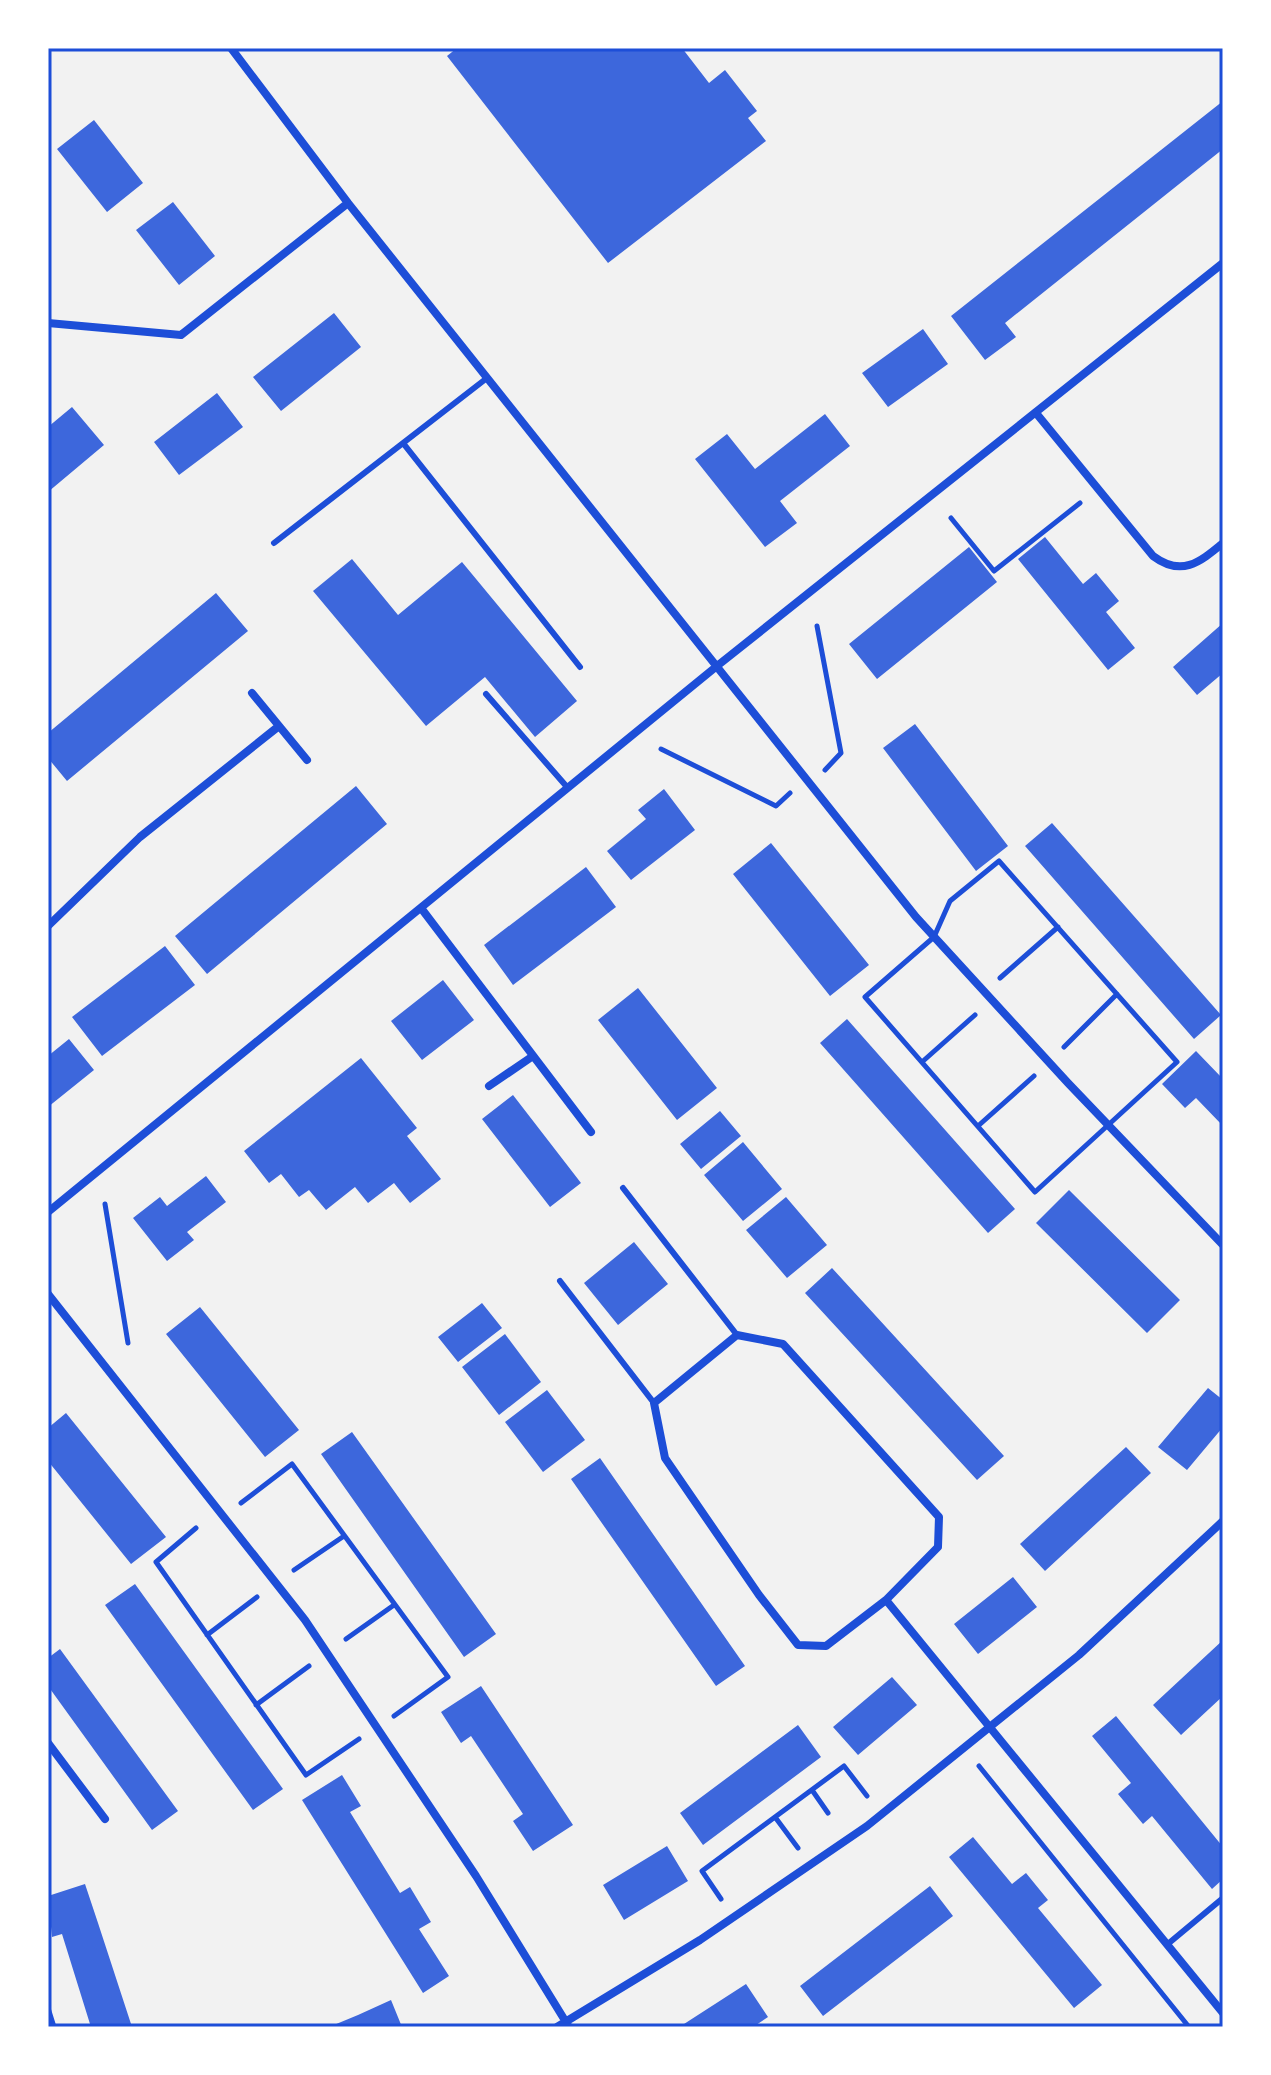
<svg xmlns="http://www.w3.org/2000/svg" width="1271" height="2075" font-family="Roboto,sans-serif">
  <rect width="100%" height="100%" fill="#f2f2f2"/>
  <!-- building -->
  <path fill="#3d67dc" d="M 457,48 L 682,48 L 709,83 L 725,70 L 757,111 L 748,118 L 766,141 L 608,263 L 447,56 Z
    M 1223,101 L 1223,149 L 1005,323 L 1016,337 L 985,360 L 951,316 Z
    M 94,120 L 143,183 L 107,212 L 57,149 Z
    M 173,202 L 215,256 L 179,285 L 136,230 Z
    M 334,313 L 361,347 L 281,411 L 253,377 Z
    M 923,329 L 948,364 L 888,407 L 862,373 Z
    M 217,393 L 243,427 L 179,475 L 154,442 Z
    M 72,407 L 104,445 L 48,492 L 48,427 Z
    M 825,414 L 850,446 L 780,501 L 797,523 L 765,547 L 695,459 L 727,434 L 755,469 Z
    M 1045,537 L 1083,584 L 1096,573 L 1119,601 L 1106,612 L 1135,648 L 1108,670 L 1018,559 Z
    M 969,547 L 997,582 L 877,679 L 849,644 Z
    M 352,559 L 398,615 L 462,562 L 577,701 L 535,737 L 485,677 L 426,726 L 313,591 Z
    M 216,593 L 248,631 L 67,781 L 48,758 L 48,733 Z
    M 1223,623 L 1223,673 L 1197,695 L 1173,667 Z
    M 915,724 L 1008,846 L 976,871 L 883,748 Z
    M 356,786 L 387,824 L 207,974 L 175,936 Z
    M 664,789 L 695,830 L 631,880 L 607,851 L 646,819 L 638,810 Z
    M 1052,823 L 1221,1015 L 1194,1039 L 1025,846 Z
    M 771,843 L 869,965 L 830,996 L 733,874 Z
    M 586,867 L 616,907 L 513,985 L 484,945 Z
    M 165,946 L 195,985 L 102,1056 L 72,1017 Z
    M 443,980 L 474,1020 L 422,1060 L 391,1021 Z
    M 638,988 L 717,1088 L 677,1120 L 598,1020 Z
    M 847,1019 L 1015,1209 L 988,1233 L 820,1043 Z
    M 69,1039 L 94,1070 L 48,1107 L 48,1056 Z
    M 1196,1051 L 1223,1079 L 1223,1126 L 1196,1098 L 1185,1108 L 1162,1084 Z
    M 361,1058 L 417,1128 L 407,1136 L 441,1179 L 410,1203 L 394,1183 L 368,1203 L 355,1187 L 326,1210 L 309,1190 L 299,1197 L 281,1174 L 269,1183 L 244,1151 Z
    M 513,1095 L 581,1183 L 550,1207 L 482,1119 Z
    M 720,1111 L 741,1136 L 701,1169 L 680,1144 Z
    M 743,1142 L 782,1189 L 743,1221 L 704,1175 Z
    M 206,1176 L 226,1202 L 187,1232 L 194,1240 L 167,1261 L 133,1218 L 160,1197 L 167,1206 Z
    M 1069,1190 L 1180,1300 L 1147,1333 L 1036,1223 Z
    M 786,1197 L 827,1245 L 787,1278 L 746,1230 Z
    M 634,1242 L 668,1284 L 618,1325 L 584,1283 Z
    M 832,1268 L 1004,1456 L 977,1480 L 805,1293 Z
    M 482,1303 L 502,1328 L 458,1362 L 438,1337 Z
    M 200,1307 L 299,1430 L 265,1457 L 166,1334 Z
    M 505,1334 L 541,1382 L 499,1415 L 462,1367 Z
    M 1208,1388 L 1223,1400 L 1223,1427 L 1187,1470 L 1158,1447 Z
    M 547,1390 L 585,1440 L 543,1472 L 505,1422 Z
    M 66,1413 L 166,1537 L 131,1564 L 48,1461 L 48,1428 Z
    M 352,1432 L 496,1634 L 464,1657 L 321,1454 Z
    M 1126,1447 L 1151,1473 L 1045,1571 L 1020,1544 Z
    M 600,1458 L 745,1666 L 716,1686 L 571,1479 Z
    M 1013,1577 L 1037,1607 L 978,1654 L 954,1624 Z
    M 135,1584 L 283,1789 L 253,1810 L 105,1605 Z
    M 1223,1640 L 1223,1696 L 1181,1735 L 1153,1705 Z
    M 60,1649 L 178,1811 L 152,1830 L 48,1686 L 48,1658 Z
    M 892,1677 L 917,1705 L 858,1755 L 833,1727 Z
    M 481,1686 L 573,1825 L 533,1851 L 513,1821 L 523,1814 L 471,1736 L 461,1743 L 441,1712 Z
    M 1116,1716 L 1223,1847 L 1223,1879 L 1212,1889 L 1152,1816 L 1143,1824 L 1118,1794 L 1131,1783 L 1092,1736 Z
    M 798,1725 L 821,1757 L 703,1845 L 680,1813 Z
    M 342,1775 L 361,1806 L 350,1812 L 400,1893 L 410,1887 L 431,1922 L 419,1929 L 449,1976 L 423,1993 L 302,1800 Z
    M 973,1837 L 1012,1884 L 1026,1873 L 1048,1900 L 1038,1908 L 1102,1985 L 1074,2008 L 949,1857 Z
    M 667,1846 L 688,1881 L 624,1920 L 603,1885 Z
    M 85,1884 L 98,1923 L 132,2027 L 84,2027 L 90,2024 L 62,1934 L 52,1937 L 48,1896 Z
    M 930,1886 L 953,1916 L 823,2016 L 800,1986 Z
    M 746,1984 L 768,2017 L 753,2027 L 686,2027 L 684,2024 Z
    M 391,2000 L 402,2027 L 329,2027 L 358,2015 Z"/>
  <g fill="none" stroke-linecap="round" stroke-linejoin="round">
    <!-- path -->
    <path stroke="#1d4ed8" stroke-width="5" d="M 951,518 L 994,571 L 1080,503
      M 817,626 L 841,753 L 825,770
      M 661,749 L 776,806 L 790,793
      M 999,861 L 1177,1062 L 1035,1192 L 865,997 L 934,937 L 950,901 Z
      M 1000,978 L 1058,927
      M 1064,1047 L 1117,994
      M 922,1062 L 975,1015
      M 978,1126 L 1034,1076
      M 105,1204 L 128,1343
      M 241,1503 L 292,1464 L 448,1677 L 394,1716
      M 196,1528 L 156,1562 L 306,1775 L 359,1739
      M 294,1570 L 344,1536
      M 207,1635 L 257,1597
      M 346,1639 L 394,1605
      M 256,1705 L 309,1666
      M 979,1766 L 1189,2027
      M 812,1790 L 828,1813
      M 775,1817 L 798,1848
      M 721,1899 L 702,1871 L 844,1766 L 867,1796
      M 48,2008 L 54,2027"/>
    <!-- service -->
    <path stroke="#1d4ed8" stroke-width="6" d="M 403,443 L 580,667
      M 274,543 L 487,378
      M 486,694 L 567,787
      M 623,1188 L 737,1335
      M 560,1281 L 654,1403
      M 1169,1943 L 1223,1898"/>
    <!-- minor -->
    <path stroke="#1d4ed8" stroke-width="8" d="M 231,48 L 348,203 L 916,917 L 1068,1083 L 1223,1245
      M 48,323 L 181,335 L 348,203
      M 1036,413 L 1153,556 C 1181,577 1199,563 1223,543
      M 252,693 L 307,760
      M 421,908 L 591,1132
      M 48,926 L 140,837 L 279,726
      M 489,1086 L 533,1056
      M 48,1212 L 717,666 L 1223,263
      M 48,1294 L 305,1620 L 476,1876 L 569,2027
      M 886,1600 L 938,1547 L 939,1517 L 783,1344 L 737,1335 L 654,1403 L 665,1458 L 759,1595 L 798,1645 L 826,1646 L 886,1600 L 1223,2013
      M 48,1743 L 105,1819
      M 557,2027 L 700,1940 L 867,1826 L 1079,1655 L 1223,1521"/>
  </g>
  <!-- border -->
  <rect width="1271" height="2075" fill="none" stroke="#ffffff" stroke-width="100"/>
  <rect x="50" y="50" width="1171" height="1975" fill="none" stroke="#1d4ed8" stroke-width="3"/>
</svg>
